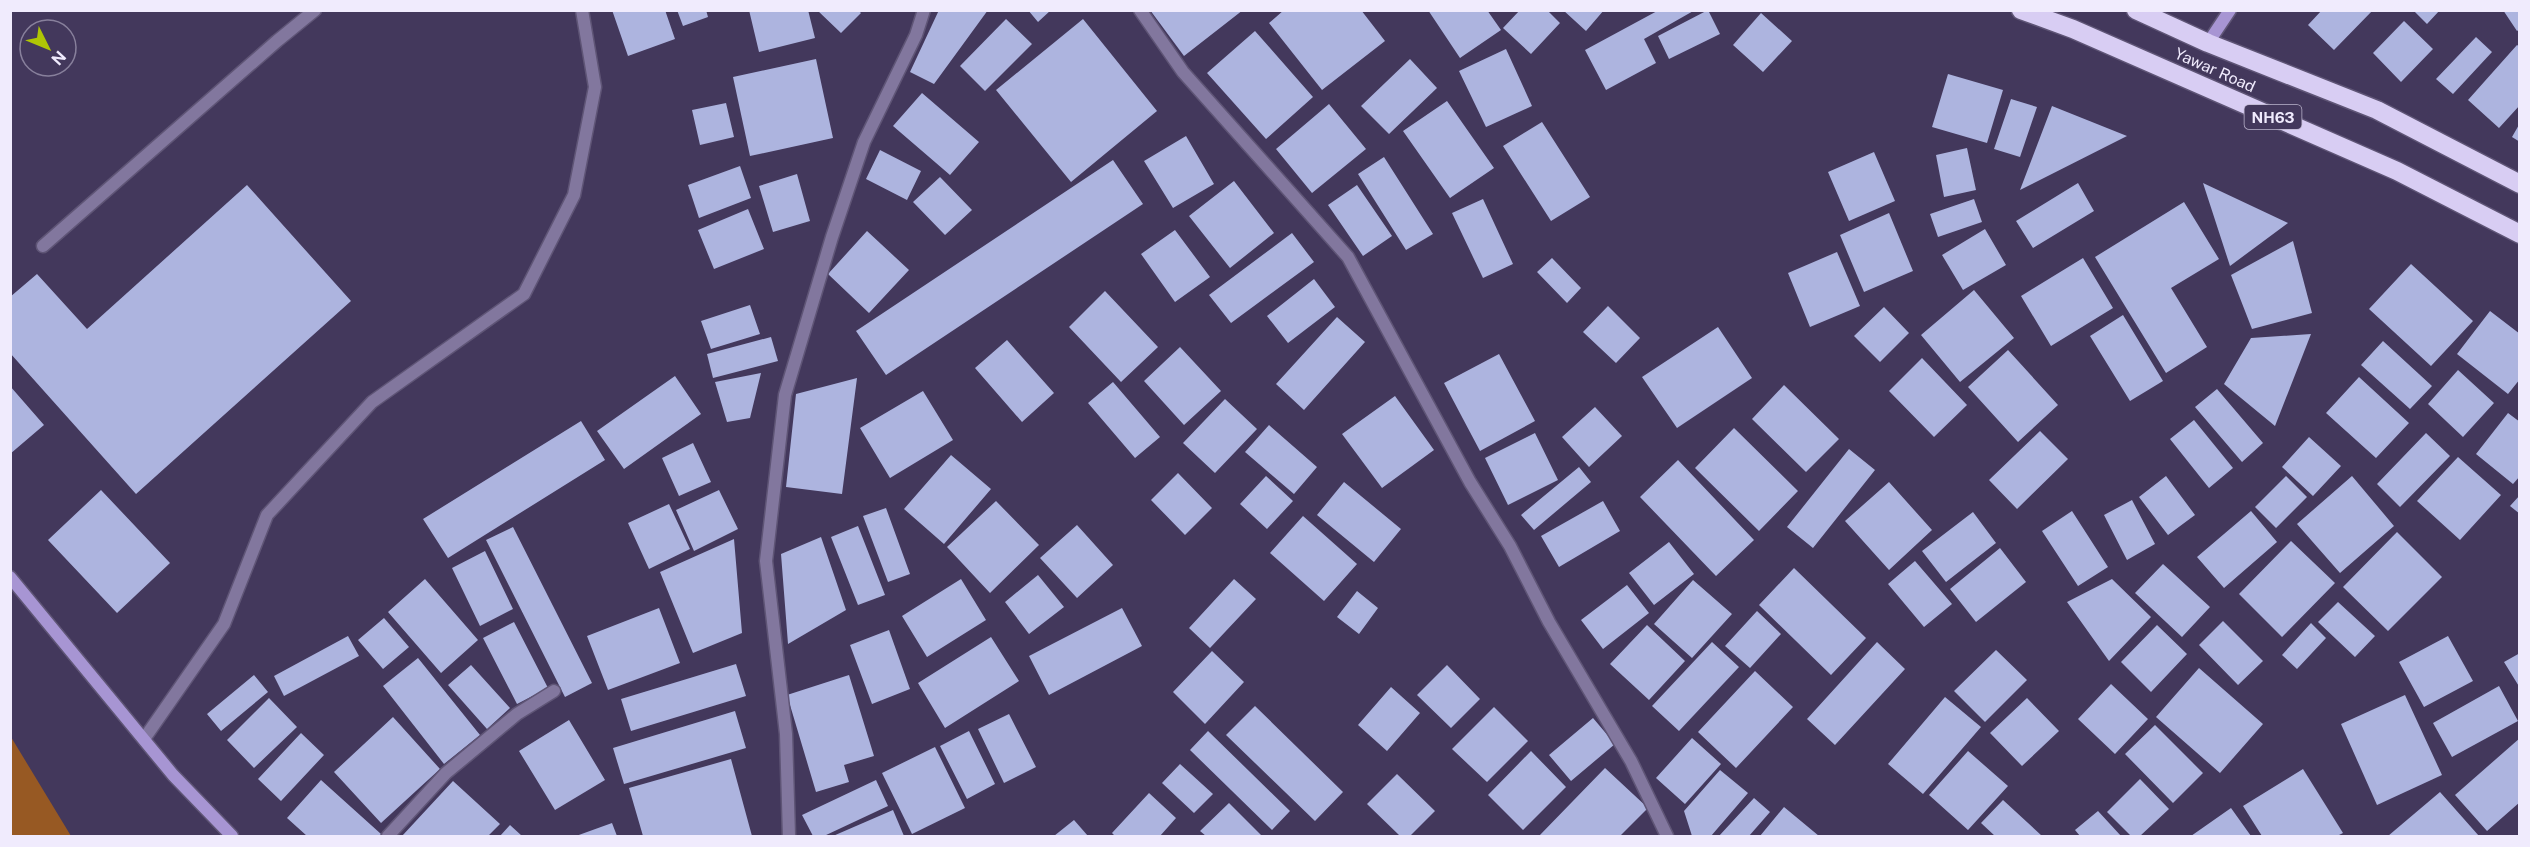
<svg xmlns="http://www.w3.org/2000/svg" width="2530" height="847" font-family="'Public Sans',sans-serif">
  <rect width="100%" height="100%" fill="#43385c"/>
  <!-- green -->
  <path fill="#975923" d="M 11,737 L 71,836 L 11,836 Z"/>
  <!-- building -->
  <path fill="#adb4df" d="M 612,10 L 665,10 L 675,39 L 628,56 Z
    M 677,10 L 706,10 L 708,17 L 683,26 Z
    M 749,10 L 808,10 L 815,38 L 759,52 Z
    M 817,10 L 858,10 L 861,13 L 841,33 Z
    M 939,10 L 988,10 L 934,84 L 910,72 Z
    M 1028,10 L 1051,10 L 1038,22 Z
    M 1150,10 L 1243,10 L 1184,56 Z
    M 1284,10 L 1361,10 L 1385,41 L 1322,90 L 1269,23 Z
    M 1428,10 L 1487,10 L 1501,30 L 1460,58 Z
    M 1520,10 L 1547,10 L 1560,23 L 1531,54 L 1503,28 Z
    M 1563,10 L 1604,10 L 1586,31 Z
    M 1659,10 L 1695,10 L 1644,39 L 1656,63 L 1606,90 L 1585,50 Z
    M 1708,10 L 1720,34 L 1669,59 L 1658,36 Z
    M 2322,10 L 2373,10 L 2334,50 L 2308,25 Z
    M 2413,10 L 2440,10 L 2427,24 Z
    M 2503,10 L 2520,10 L 2520,29 L 2517,31 Z
    M 1761,13 L 1792,41 L 1763,72 L 1733,45 Z
    M 1006,19 L 1032,44 L 985,91 L 960,66 Z
    M 1083,19 L 1157,111 L 1071,182 L 996,90 Z
    M 2404,21 L 2433,49 L 2401,82 L 2373,53 Z
    M 1255,31 L 1313,97 L 1266,139 L 1207,73 Z
    M 2476,37 L 2492,52 L 2453,94 L 2436,79 Z
    M 2517,45 L 2520,47 L 2520,105 L 2499,128 L 2468,100 Z
    M 1506,49 L 1532,106 L 1486,127 L 1459,71 Z
    M 816,59 L 833,138 L 750,156 L 733,77 Z
    M 1410,59 L 1437,88 L 1389,134 L 1361,106 Z
    M 1948,74 L 2003,90 L 1987,143 L 1932,127 Z
    M 922,93 L 979,142 L 950,175 L 893,126 Z
    M 2011,99 L 2037,107 L 2020,157 L 1994,149 Z
    M 1447,101 L 1494,168 L 1450,198 L 1403,131 Z
    M 726,103 L 734,137 L 700,145 L 692,110 Z
    M 1329,104 L 1366,149 L 1312,193 L 1276,149 Z
    M 2052,106 L 2127,136 L 2020,190 Z
    M 1542,122 L 1590,197 L 1551,221 L 1503,146 Z
    M 2520,123 L 2520,142 L 2512,137 Z
    M 1186,136 L 1214,184 L 1173,208 L 1144,161 Z
    M 1967,148 L 1976,190 L 1944,197 L 1936,155 Z
    M 880,150 L 921,171 L 907,200 L 866,179 Z
    M 1874,152 L 1895,201 L 1849,221 L 1828,172 Z
    M 1384,157 L 1433,234 L 1406,250 L 1358,174 Z
    M 1113,160 L 1143,204 L 886,375 L 856,331 Z
    M 740,166 L 751,198 L 699,218 L 688,185 Z
    M 797,174 L 810,221 L 773,232 L 759,186 Z
    M 940,177 L 972,210 L 945,235 L 913,202 Z
    M 1234,181 L 1274,233 L 1230,268 L 1189,216 Z
    M 2078,183 L 2094,211 L 2033,248 L 2016,221 Z
    M 2203,183 L 2288,223 L 2230,266 Z
    M 247,185 L 351,301 L 136,494 L 10,353 L 10,297 L 37,274 L 87,329 Z
    M 1357,185 L 1392,236 L 1363,256 L 1328,205 Z
    M 1483,199 L 1513,264 L 1483,278 L 1452,213 Z
    M 1974,199 L 1982,222 L 1938,237 L 1930,214 Z
    M 2184,202 L 2219,259 L 2171,288 L 2207,347 L 2166,373 L 2095,257 Z
    M 748,209 L 764,249 L 714,269 L 698,230 Z
    M 1889,213 L 1913,271 L 1864,292 L 1840,235 Z
    M 1985,229 L 2006,265 L 1963,290 L 1942,255 Z
    M 1175,230 L 1210,277 L 1175,302 L 1141,254 Z
    M 867,231 L 909,270 L 869,313 L 828,274 Z
    M 1292,233 L 1314,262 L 1231,323 L 1209,295 Z
    M 2293,241 L 2312,313 L 2252,329 L 2231,275 Z
    M 1837,252 L 1860,306 L 1810,327 L 1788,273 Z
    M 1552,258 L 1581,288 L 1567,303 L 1537,272 Z
    M 2083,258 L 2113,308 L 2051,346 L 2021,296 Z
    M 2411,264 L 2473,321 L 2431,366 L 2369,309 Z
    M 1314,279 L 1335,307 L 1288,343 L 1267,316 Z
    M 1974,290 L 2014,338 L 1960,382 L 1921,335 Z
    M 1105,291 L 1158,347 L 1121,382 L 1069,327 Z
    M 750,305 L 760,334 L 711,349 L 701,321 Z
    M 1608,306 L 1640,338 L 1616,363 L 1583,332 Z
    M 1884,307 L 1909,333 L 1880,362 L 1854,336 Z
    M 2490,311 L 2520,334 L 2520,379 L 2508,394 L 2457,354 Z
    M 2123,315 L 2163,381 L 2130,401 L 2090,336 Z
    M 1337,317 L 1365,342 L 1304,410 L 1276,384 Z
    M 1718,327 L 1752,378 L 1677,428 L 1642,377 Z
    M 2311,334 L 2275,426 L 2224,384 L 2251,338 Z
    M 771,337 L 778,361 L 713,378 L 707,354 Z
    M 1007,340 L 1054,393 L 1022,422 L 975,368 Z
    M 2383,341 L 2432,386 L 2410,409 L 2361,365 Z
    M 1180,347 L 1221,391 L 1184,425 L 1144,381 Z
    M 2008,350 L 2058,405 L 2018,442 L 1968,387 Z
    M 1499,354 L 1535,421 L 1480,451 L 1444,383 Z
    M 1922,358 L 1967,405 L 1934,437 L 1889,391 Z
    M 2458,370 L 2494,403 L 2463,437 L 2428,404 Z
    M 761,373 L 750,418 L 727,422 L 715,382 Z
    M 675,376 L 701,414 L 624,469 L 597,431 Z
    M 2359,377 L 2409,423 L 2376,458 L 2326,413 Z
    M 857,378 L 842,494 L 786,487 L 796,394 Z
    M 1113,382 L 1160,437 L 1135,458 L 1088,403 Z
    M 1784,385 L 1839,439 L 1806,472 L 1752,419 Z
    M 10,386 L 44,425 L 10,454 Z
    M 2217,389 L 2263,443 L 2242,462 L 2195,407 Z
    M 923,391 L 953,440 L 890,478 L 860,428 Z
    M 1395,396 L 1434,450 L 1382,488 L 1342,434 Z
    M 1225,399 L 1257,429 L 1215,473 L 1183,443 Z
    M 1595,407 L 1622,436 L 1589,467 L 1562,437 Z
    M 2508,413 L 2520,422 L 2520,476 L 2513,484 L 2476,454 Z
    M 2194,420 L 2233,468 L 2209,488 L 2170,439 Z
    M 581,421 L 605,460 L 448,558 L 423,519 Z
    M 1269,425 L 1317,467 L 1294,494 L 1245,452 Z
    M 1734,428 L 1798,491 L 1759,531 L 1695,468 Z
    M 2040,431 L 2068,459 L 2017,509 L 1989,480 Z
    M 1535,433 L 1558,480 L 1508,505 L 1485,458 Z
    M 2426,433 L 2450,456 L 2400,507 L 2377,484 Z
    M 2309,437 L 2341,466 L 2313,496 L 2282,467 Z
    M 693,443 L 711,482 L 679,496 L 662,458 Z
    M 1849,449 L 1875,470 L 1813,548 L 1787,527 Z
    M 951,455 L 991,489 L 944,544 L 904,509 Z
    M 2458,457 L 2501,495 L 2460,540 L 2417,501 Z
    M 1678,460 L 1754,540 L 1716,576 L 1640,497 Z
    M 1579,467 L 1591,482 L 1534,530 L 1521,515 Z
    M 1178,473 L 1212,508 L 1185,535 L 1151,500 Z
    M 1266,476 L 1293,501 L 1267,529 L 1240,504 Z
    M 2166,476 L 2195,515 L 2168,535 L 2139,497 Z
    M 2286,476 L 2307,497 L 2276,528 L 2255,507 Z
    M 2352,476 L 2394,526 L 2340,573 L 2297,524 Z
    M 1344,482 L 1401,529 L 1374,562 L 1317,515 Z
    M 1889,482 L 1932,530 L 1889,570 L 1845,521 Z
    M 101,490 L 170,563 L 117,613 L 48,540 Z
    M 719,490 L 738,529 L 694,551 L 676,510 Z
    M 2520,495 L 2520,514 L 2510,506 Z
    M 2132,500 L 2155,544 L 2127,560 L 2104,515 Z
    M 996,501 L 1039,545 L 990,593 L 947,547 Z
    M 1603,501 L 1620,531 L 1559,567 L 1541,536 Z
    M 669,504 L 690,549 L 649,569 L 628,523 Z
    M 886,508 L 910,574 L 888,582 L 863,516 Z
    M 2072,511 L 2108,567 L 2078,586 L 2042,531 Z
    M 2251,511 L 2277,542 L 2224,588 L 2197,557 Z
    M 1973,512 L 1996,543 L 1946,582 L 1922,551 Z
    M 1303,516 L 1357,564 L 1324,601 L 1270,553 Z
    M 1077,525 L 1113,565 L 1077,598 L 1040,558 Z
    M 858,526 L 885,595 L 858,605 L 831,537 Z
    M 513,527 L 592,683 L 565,697 L 486,540 Z
    M 2397,532 L 2442,577 L 2388,631 L 2343,587 Z
    M 821,537 L 846,610 L 788,644 L 781,554 Z
    M 734,539 L 742,633 L 693,653 L 660,572 Z
    M 2291,541 L 2335,583 L 2282,637 L 2239,594 Z
    M 1669,542 L 1694,574 L 1654,605 L 1629,573 Z
    M 2000,548 L 2026,582 L 1976,622 L 1950,589 Z
    M 485,551 L 513,609 L 480,626 L 452,568 Z
    M 1915,561 L 1952,604 L 1924,627 L 1888,584 Z
    M 2163,564 L 2210,607 L 2182,637 L 2135,593 Z
    M 1794,568 L 1866,638 L 1831,675 L 1759,605 Z
    M 1038,575 L 1064,607 L 1029,634 L 1005,602 Z
    M 425,579 L 478,640 L 441,673 L 388,612 Z
    M 961,579 L 986,620 L 927,657 L 902,616 Z
    M 1234,579 L 1256,599 L 1210,648 L 1189,628 Z
    M 2112,579 L 2151,617 L 2109,661 L 2067,602 Z
    M 1693,580 L 1732,614 L 1692,658 L 1654,624 Z
    M 1627,585 L 1649,613 L 1603,649 L 1581,620 Z
    M 1357,591 L 1378,608 L 1359,634 L 1337,617 Z
    M 2338,602 L 2375,636 L 2355,657 L 2318,622 Z
    M 659,608 L 680,663 L 608,690 L 587,636 Z
    M 1122,608 L 1142,646 L 1049,695 L 1029,656 Z
    M 1757,611 L 1781,634 L 1750,668 L 1725,646 Z
    M 384,618 L 409,647 L 383,669 L 358,640 Z
    M 2223,621 L 2263,661 L 2238,685 L 2199,645 Z
    M 514,622 L 548,688 L 517,704 L 483,638 Z
    M 2311,623 L 2326,638 L 2297,669 L 2282,655 Z
    M 1647,625 L 1685,661 L 1649,700 L 1610,664 Z
    M 2157,625 L 2187,654 L 2151,692 L 2121,662 Z
    M 889,630 L 910,689 L 872,704 L 850,645 Z
    M 348,636 L 359,656 L 284,696 L 274,676 Z
    M 2448,636 L 2473,681 L 2424,707 L 2399,662 Z
    M 991,637 L 1019,681 L 945,728 L 918,683 Z
    M 1712,642 L 1739,667 L 1679,731 L 1652,706 Z
    M 1877,642 L 1905,669 L 1835,745 L 1807,719 Z
    M 1996,650 L 2027,680 L 1985,722 L 1954,691 Z
    M 1212,651 L 1244,682 L 1205,724 L 1173,692 Z
    M 2520,653 L 2520,688 L 2504,662 Z
    M 418,658 L 480,735 L 444,764 L 383,686 Z
    M 736,664 L 746,696 L 631,731 L 621,699 Z
    M 471,665 L 510,708 L 487,729 L 448,685 Z
    M 1447,665 L 1480,699 L 1451,728 L 1417,695 Z
    M 2199,668 L 2263,724 L 2220,773 L 2156,717 Z
    M 1755,671 L 1793,707 L 1736,768 L 1698,732 Z
    M 254,675 L 268,692 L 221,731 L 207,714 Z
    M 849,675 L 874,756 L 844,765 L 849,782 L 816,792 L 787,695 Z
    M 2111,684 L 2148,719 L 2115,754 L 2078,719 Z
    M 2499,686 L 2518,721 L 2452,757 L 2433,723 Z
    M 1391,687 L 1420,713 L 1387,751 L 1358,725 Z
    M 2405,695 L 2442,775 L 2377,805 L 2341,724 Z
    M 1945,697 L 1981,727 L 1923,794 L 1888,764 Z
    M 269,698 L 297,727 L 254,768 L 227,740 Z
    M 2027,698 L 2059,731 L 2022,766 L 1990,733 Z
    M 1255,706 L 1343,792 L 1315,821 L 1226,735 Z
    M 1494,707 L 1528,741 L 1487,782 L 1452,749 Z
    M 735,711 L 746,748 L 624,784 L 613,748 Z
    M 1009,714 L 1036,767 L 1004,783 L 978,729 Z
    M 393,717 L 440,769 L 381,823 L 334,772 Z
    M 1593,718 L 1615,744 L 1571,781 L 1549,755 Z
    M 569,720 L 605,780 L 555,810 L 519,751 Z
    M 2155,725 L 2203,773 L 2173,803 L 2125,754 Z
    M 969,731 L 995,784 L 967,799 L 940,746 Z
    M 1208,731 L 1290,811 L 1272,830 L 1190,750 Z
    M 301,733 L 324,755 L 281,801 L 258,779 Z
    M 1692,738 L 1721,764 L 1685,804 L 1656,778 Z
    M 2520,738 L 2520,802 L 2487,831 L 2455,795 Z
    M 935,747 L 965,808 L 912,834 L 882,773 Z
    M 1531,751 L 1566,787 L 1523,830 L 1488,795 Z
    M 1968,751 L 2008,786 L 1968,830 L 1929,795 Z
    M 731,759 L 752,836 L 643,836 L 629,788 Z
    M 1180,764 L 1213,794 L 1194,813 L 1162,783 Z
    M 1605,768 L 1648,808 L 1620,836 L 1539,836 Z
    M 2303,769 L 2343,833 L 2337,836 L 2262,836 L 2243,806 Z
    M 1720,770 L 1748,793 L 1711,836 L 1692,836 L 1684,811 Z
    M 1397,774 L 1435,811 L 1410,836 L 1400,836 L 1367,804 Z
    M 2140,779 L 2169,809 L 2140,836 L 2131,836 L 2107,812 Z
    M 321,780 L 381,834 L 379,836 L 307,836 L 287,818 Z
    M 876,780 L 888,806 L 824,836 L 813,836 L 802,815 Z
    M 453,781 L 500,824 L 488,836 L 402,836 Z
    M 2440,792 L 2479,836 L 2388,836 Z
    M 1149,793 L 1176,818 L 1160,836 L 1115,836 L 1112,833 Z
    M 1754,798 L 1770,812 L 1749,836 L 1719,836 Z
    M 2003,800 L 2042,836 L 1995,836 L 1981,823 Z
    M 1229,803 L 1262,836 L 1206,836 L 1200,831 Z
    M 1784,807 L 1819,836 L 1760,836 Z
    M 2231,808 L 2251,836 L 2191,836 Z
    M 893,810 L 904,836 L 833,836 Z
    M 2098,811 L 2121,836 L 2080,836 L 2075,830 Z
    M 1074,820 L 1088,836 L 1054,836 Z
    M 612,823 L 617,836 L 576,836 Z
    M 510,825 L 522,836 L 500,836 Z"/>
  <g fill="none" stroke-linecap="round" stroke-linejoin="round">
    <!-- lane casing -->
    <g stroke="#5f5576" stroke-width="15">
      <path id="lane" d="M 43,246 L 277,41 L 315,10
        M 144,739 L 224,624 L 267,515 L 372,402 L 524,294 L 574,195 L 595,87 L 582,10"/>
    </g>
    <!-- street casing -->
    <g stroke="#5f5576" stroke-width="15">
      <path id="street" d="M 1140,10 L 1183,72 L 1348,257 L 1470,482 L 1510,546 L 1549,622 L 1631,761 L 1667,836
        M 388,836 L 446,773 L 517,714 L 554,691
        M 789,836 L 786,734 L 766,561 L 785,395 L 832,237 L 864,142 L 916,35 L 924,10"/>
    </g>
    <!-- secondary casing -->
    <g stroke="#5f5576" stroke-width="15">
      <path id="secondary" d="M 2208,43 L 2230,10
        M 10,577 L 173,775 L 232,836"/>
    </g>
    <!-- highway casing -->
    <g stroke="#5f5576" stroke-width="21">
      <path id="highway" d="M 2021,10 L 2073,29 L 2397,171 L 2520,234
        M 2136,10 L 2208,43 L 2377,110 L 2520,184"/>
    </g>
    <!-- lane -->
    <use href="#lane" stroke="#82779e" stroke-width="12"/>
    <!-- street -->
    <use href="#street" stroke="#82779e" stroke-width="12"/>
    <!-- secondary -->
    <use href="#secondary" stroke="#a795d3" stroke-width="12"/>
    <!-- highway -->
    <use href="#highway" stroke="#d8cdf3" stroke-width="18"/>
  </g>
  <g text-anchor="middle" dominant-baseline="central" stroke-width="6" stroke-linejoin="round" paint-order="stroke">
    <!-- shield labels -->
    <rect fill="#43385c" stroke="#bcb5cd" stroke-width="1.5" x="2244.5" y="105" width="57" height="24" rx="4.5"/>
    <g font-size="15" font-weight="bold" fill="#f0ebfd">
      <text x="2273" y="117">NH63</text>
    </g>
    <!-- street labels -->
    <g font-size="16" fill="#f0ebfd" stroke="#43385c">
      <text transform="translate(2215 70) rotate(24)">Yawar Road</text>
    </g>
  </g>
  <!-- border -->
  <rect width="2530" height="847" fill="none" stroke="#f0ebfd" stroke-width="24"/>
  <!-- north arrow -->
  <g transform="translate(48 48) rotate(133)"><circle r="28" fill="#43385c" stroke="#88809c" stroke-width="1.5"/>
  <path d="M0-4.5L10 22L0 15L-10 22Z" fill="#afc505"/>
  <text y="-9" font-size="16" font-weight="bold" text-anchor="middle" fill="#f0ebfd">N</text>
  </g>
</svg>
